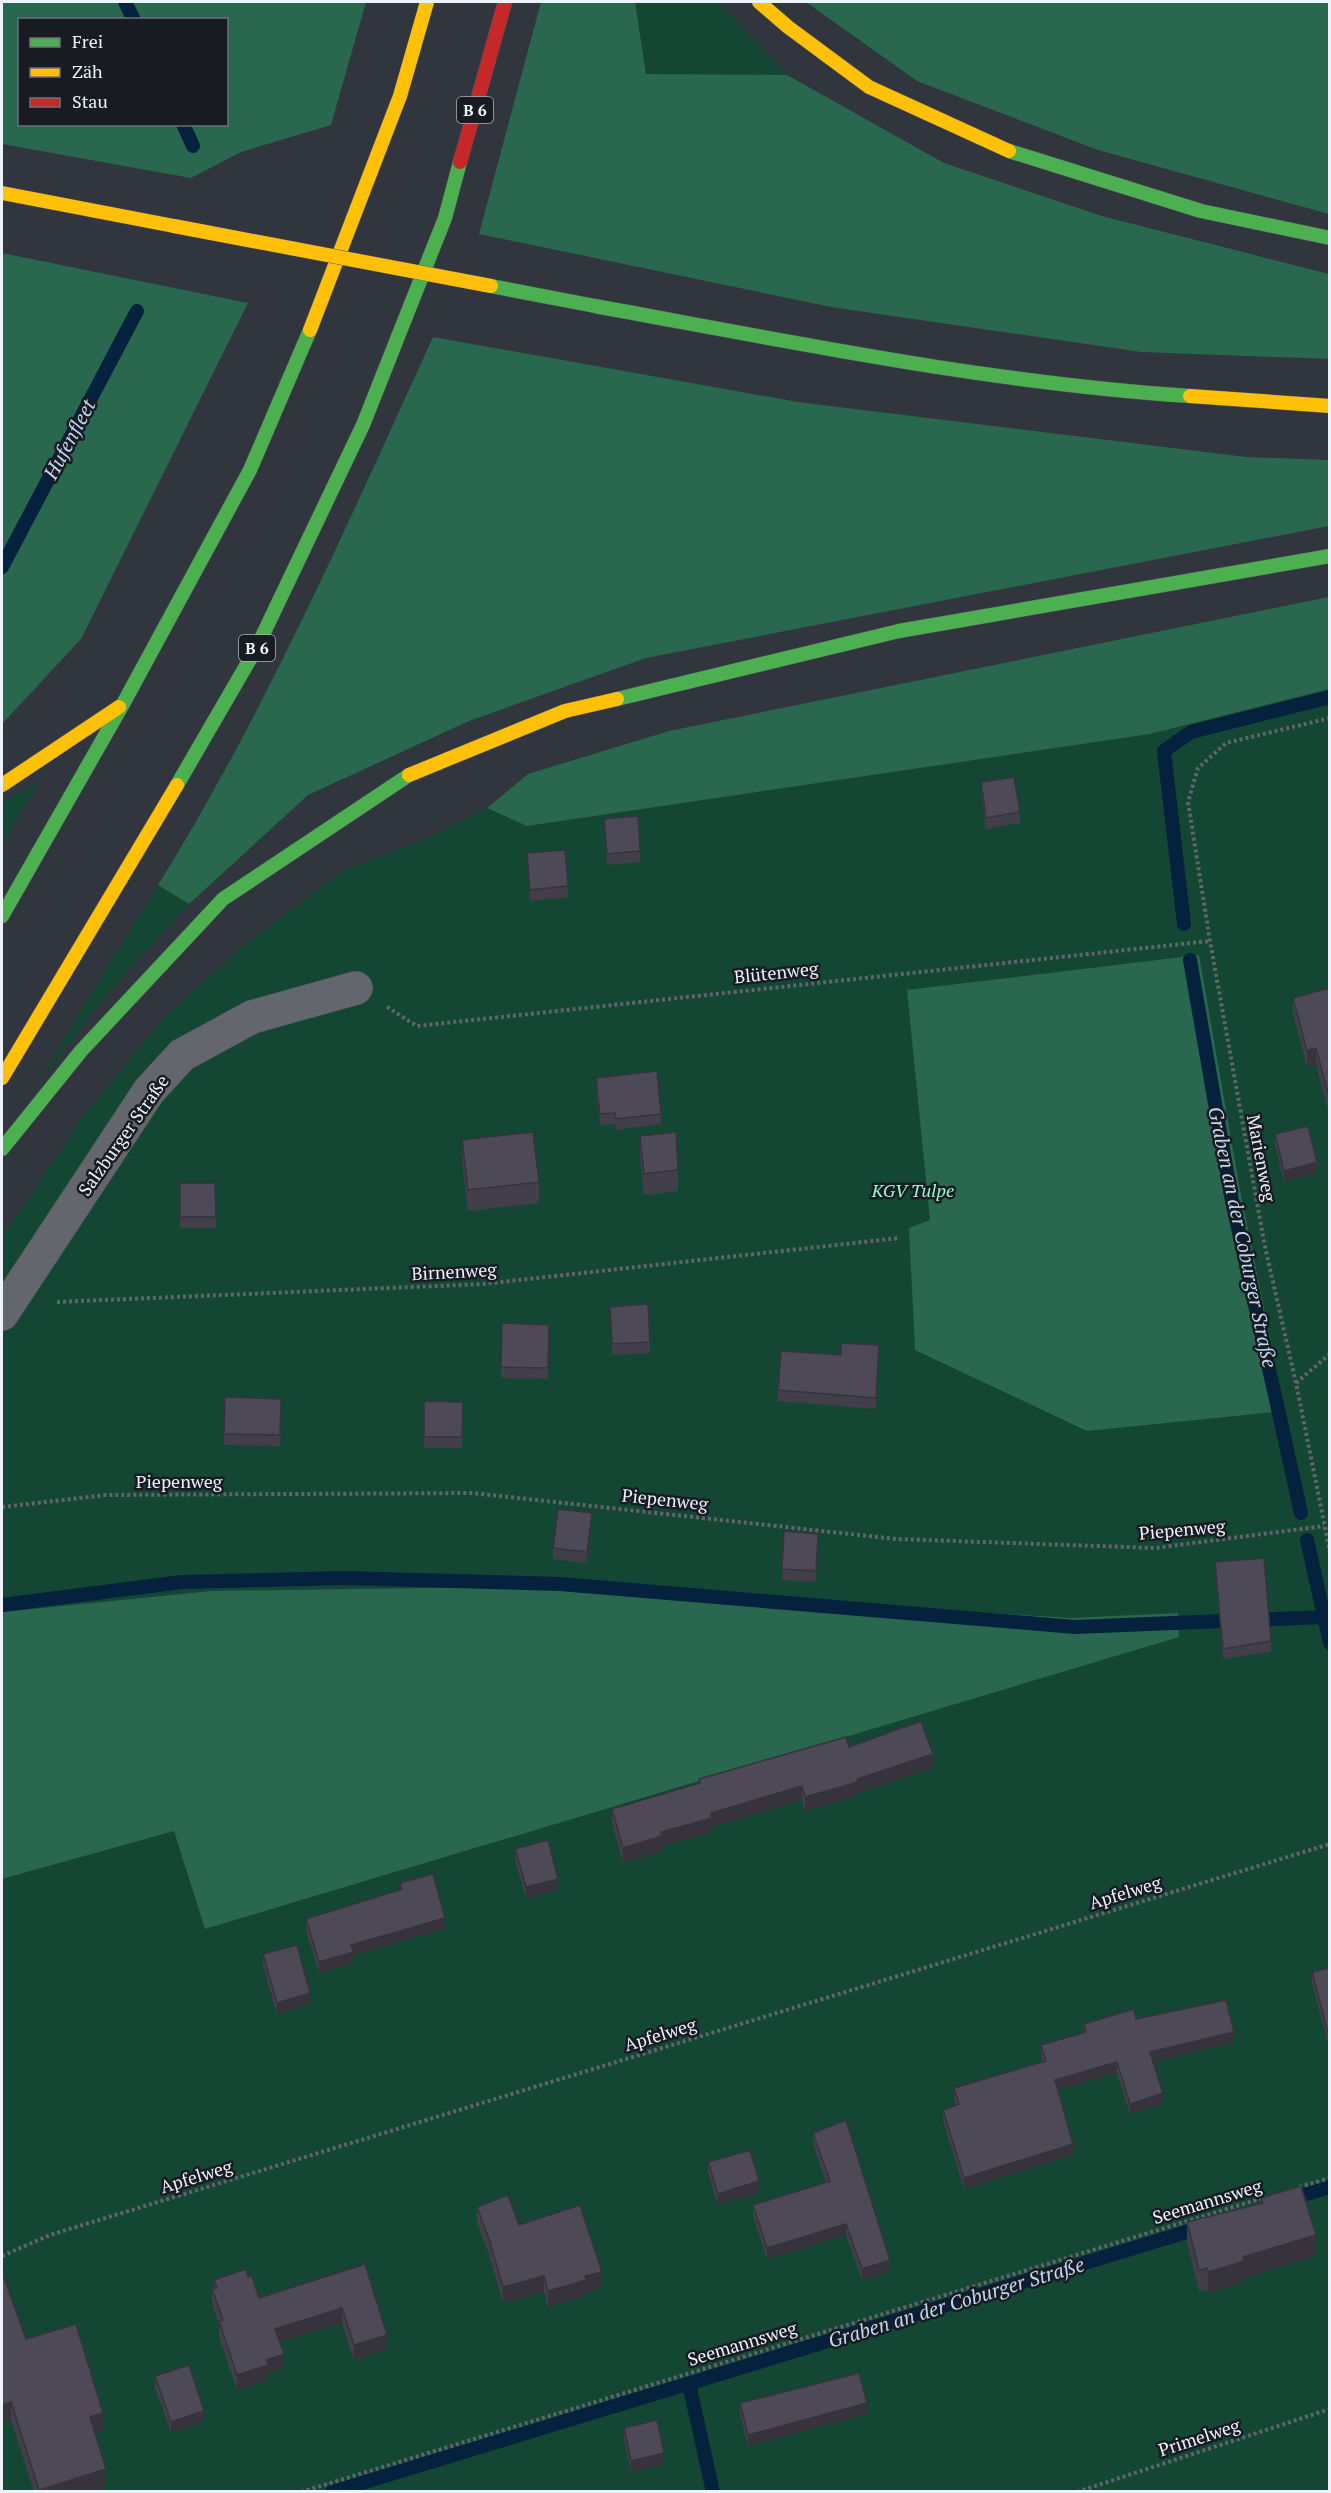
<svg xmlns="http://www.w3.org/2000/svg" width="1331" height="2493" font-family="'PT Serif',serif">
  <rect width="100%" height="100%" fill="#31353d"/>
  <!-- green -->
  <path fill="#134734" d="M 635,2 L 718,2 L 787,75 L 646,74 Z
    M 1329,689 L 1329,2491 L 2,2491 L 2,1879 L 174,1831 L 205,1929 L 1179,1636 L 1178,1613 L 1071,1618 L 558,1586 L 211,1591 L 2,1612 L 2,1238 L 85,1114 L 162,1020 L 243,946 L 344,870 L 427,839 L 487,808 L 528,826 L 1150,734 Z
    M 40,781 L 2,843 L 2,803 Z
    M 158,885 L 189,904 L 112,988 L 34,1088 Z"/>
  <!-- forest -->
  <path fill="#29674e" fill-rule="evenodd" d="M 2,2 L 366,2 L 331,125 L 241,152 L 191,178 L 2,144 ZM 20,20 L 226,20 L 226,124 L 20,124 Z
    M 541,2 L 635,2 L 646,74 L 787,75 L 944,163 L 1102,216 L 1329,274 L 1329,359 L 1141,352 L 831,307 L 479,234 Z
    M 806,2 L 1329,2 L 1329,214 L 1098,150 L 917,81 Z
    M 2,253 L 248,303 L 81,639 L 2,724 Z
    M 433,337 L 798,402 L 1246,457 L 1329,460 L 1329,526 L 646,658 L 469,721 L 308,795 L 189,904 L 158,885 C 266,711 348,523 433,337 Z
    M 1329,597 L 1329,689 L 1150,734 L 527,826 L 487,808 L 528,774 L 669,731 Z
    M 1199,955 L 1240,1190 L 1285,1411 L 1087,1431 L 915,1350 L 909,1228 L 930,1220 L 907,990 Z
    M 558,1586 L 1071,1618 L 1178,1613 L 1179,1637 L 205,1929 L 174,1831 L 2,1879 L 2,1612 L 211,1591 Z"/>
  <g fill="none" stroke-linecap="round" stroke-linejoin="round">
    <!-- stream -->
    <path stroke="#04223e" stroke-width="14" d="M 125,2 L 134,20
      M 183,124 L 193,146
      M 2,567 L 137,311
      M 1184,924 L 1164,751 L 1191,732 L 1330,697
      M 1190,960 L 1232,1201 L 1301,1513
      M 1307,1540 L 1330,1643
      M 2,1605 L 182,1582 L 343,1578 L 560,1584 L 1075,1627 L 1324,1617
      M 1287,2200 L 1330,2187
      M 689,2384 L 713,2492
      M 332,2492 L 1203,2227"/>
    <!-- street casing -->
    <g stroke="#51545b" stroke-width="34">
      <path id="street" d="M 2,1314 L 149,1091 L 182,1055 L 252,1017 L 356,988"/>
    </g>
    <!-- fast casing -->
    <g stroke="#51545b" stroke-width="15">
      <path id="fast" d="M 1009,151 L 1201,211 L 1330,238
        M 595,306 C 792,342 990,383 1190,396
        M 617,699 L 899,631 L 1330,556
        M 177,785 L 257,647 L 363,425 L 445,218 L 460,162
        M 2,916 L 123,704 L 250,470 L 310,330
        M 2,1149 L 81,1051 L 223,899 L 409,775"/>
    </g>
    <!-- slow casing -->
    <g stroke="#51545b" stroke-width="15">
      <path id="slow" d="M 759,2 L 788,27 L 869,87 L 1009,151
        M 2,193 L 174,226
        M 310,330 L 400,96 L 427,2
        M 1190,396 L 1330,406
        M 409,775 L 565,711 L 617,699
        M 2,785 L 119,707
        M 2,1078 L 177,785"/>
    </g>
    <!-- jam casing -->
    <g stroke="#51545b" stroke-width="15">
      <path id="jam" d="M 460,162 L 505,2"/>
    </g>
    <!-- path -->
    <path stroke="#61656b" stroke-width="4" stroke-dasharray="3 3" stroke-linecap="butt" d="M 1330,718 L 1226,743 L 1198,768 L 1188,802 L 1210,941 L 1265,1247 L 1296,1383 L 1330,1552
      M 387,1007 L 417,1026 L 1210,941
      M 57,1302 L 483,1284 L 900,1238
      M 1296,1383 L 1330,1354
      M 2,1507 L 106,1495 L 472,1493 L 896,1539 L 1155,1548 L 1324,1526
      M 1299,2187 L 1330,2178
      M 2,2256 L 50,2235 L 1330,1844
      M 301,2492 L 1266,2197
      M 1077,2492 L 1330,2409"/>
    <!-- street -->
    <use href="#street" stroke="#63666c" stroke-width="33"/>
    <!-- fast -->
    <use href="#fast" stroke="#4caf50" stroke-width="14"/>
    <!-- slow -->
    <use href="#slow" stroke="#ffc107" stroke-width="14"/>
    <!-- jam -->
    <use href="#jam" stroke="#c62828" stroke-width="14"/>
    <!-- fast-bridge casing -->
    <g stroke="#51545b" stroke-width="15" stroke-linecap="butt">
      <path id="fast-bridge" d="M 491,286 L 595,306"/>
    </g>
    <!-- slow-bridge casing -->
    <g stroke="#51545b" stroke-width="15" stroke-linecap="butt">
      <path id="slow-bridge" d="M 174,226 L 491,286"/>
    </g>
    <!-- fast-bridge -->
    <use href="#fast-bridge" stroke="#4caf50" stroke-width="14"/>
    <!-- slow-bridge -->
    <use href="#slow-bridge" stroke="#ffc107" stroke-width="14"/>
  </g>
  <!-- wall -->
  <path fill="#433f4a" d="M 981,782 L 1020,812 L 1020,823 L 986,829 L 981,793 Z
    M 604,819 L 640,851 L 640,862 L 607,865 Z
    M 527,853 L 568,886 L 568,897 L 530,901 Z
    M 1329,988 L 1329,1114 L 1316,1065 L 1307,1067 L 1293,1014 L 1293,998 Z
    M 596,1078 L 661,1114 L 661,1124 L 616,1130 L 615,1124 L 600,1125 L 596,1089 Z
    M 1275,1134 L 1317,1173 L 1284,1182 L 1275,1145 Z
    M 640,1136 L 678,1170 L 678,1191 L 644,1195 L 640,1157 Z
    M 462,1140 L 539,1182 L 539,1203 L 468,1211 L 462,1162 Z
    M 180,1183 L 215,1183 L 216,1228 L 180,1228 Z
    M 610,1307 L 650,1342 L 650,1353 L 612,1355 Z
    M 549,1336 L 548,1379 L 501,1378 L 501,1367 Z
    M 841,1355 L 879,1356 L 876,1409 L 778,1401 L 778,1390 Z
    M 424,1401 L 463,1402 L 462,1448 L 424,1448 Z
    M 281,1410 L 280,1446 L 224,1445 L 224,1434 Z
    M 592,1524 L 587,1563 L 553,1559 L 553,1548 Z
    M 818,1545 L 816,1582 L 782,1580 L 782,1569 Z
    M 1215,1562 L 1271,1641 L 1271,1652 L 1223,1659 L 1215,1573 Z
    M 849,1747 L 933,1768 L 858,1793 L 858,1796 L 805,1811 L 802,1800 L 712,1827 L 712,1832 L 662,1846 L 662,1851 L 623,1863 L 612,1823 L 612,1809 L 699,1784 L 699,1779 Z
    M 515,1849 L 558,1890 L 526,1898 L 515,1860 Z
    M 400,1883 L 445,1929 L 354,1955 L 354,1963 L 319,1973 L 306,1930 L 306,1919 L 400,1890 Z
    M 263,1954 L 310,2004 L 277,2014 L 263,1965 Z
    M 1329,1968 L 1329,2048 L 1312,1983 L 1312,1972 Z
    M 1136,2019 L 1234,2042 L 1153,2062 L 1163,2104 L 1130,2114 L 1117,2073 L 1058,2090 L 1073,2155 L 964,2189 L 943,2120 L 943,2110 L 956,2105 L 954,2099 L 954,2088 L 1043,2061 L 1041,2056 L 1041,2045 L 1084,2033 L 1084,2024 Z
    M 813,2133 L 890,2271 L 862,2280 L 846,2235 L 767,2259 L 753,2216 L 753,2205 L 826,2182 L 813,2144 Z
    M 708,2162 L 759,2192 L 718,2205 L 708,2173 Z
    M 1261,2198 L 1316,2256 L 1244,2278 L 1244,2282 L 1208,2293 L 1207,2289 L 1199,2291 L 1187,2243 L 1187,2222 L 1261,2203 Z
    M 477,2207 L 519,2225 L 602,2288 L 586,2292 L 586,2296 L 548,2307 L 544,2292 L 503,2303 L 489,2255 L 477,2223 Z
    M 365,2264 L 387,2349 L 354,2360 L 342,2323 L 280,2342 L 284,2368 L 268,2374 L 268,2380 L 237,2390 L 219,2336 L 219,2325 L 212,2304 L 212,2289 L 214,2289 L 214,2280 L 248,2277 L 259,2298 Z
    M 2,2272 L 26,2339 L 103,2431 L 95,2433 L 106,2487 L 91,2492 L 34,2492 L 11,2420 L 2,2423 Z
    M 155,2376 L 204,2422 L 171,2433 L 155,2387 Z
    M 740,2403 L 867,2414 L 748,2446 L 740,2414 Z
    M 624,2428 L 664,2464 L 631,2472 L 624,2439 Z"/>
  <!-- shaded-wall -->
  <path fill="#37333c" d="M 1316,1048 L 1316,1065 L 1307,1067 L 1307,1051 Z
    M 1317,1162 L 1317,1173 L 1284,1182 L 1284,1171 Z
    M 592,1513 L 592,1524 L 587,1563 L 587,1552 Z
    M 933,1754 L 933,1768 L 858,1793 L 858,1796 L 805,1811 L 805,1797 Z
    M 802,1786 L 802,1800 L 712,1827 L 712,1832 L 662,1846 L 662,1851 L 623,1863 L 623,1848 L 661,1832 L 711,1813 Z
    M 558,1879 L 558,1890 L 526,1898 L 526,1887 Z
    M 445,1918 L 445,1929 L 354,1955 L 354,1963 L 319,1973 L 319,1962 L 351,1945 Z
    M 310,1993 L 310,2004 L 277,2014 L 277,2003 Z
    M 1234,2032 L 1234,2042 L 1150,2063 L 1150,2052 Z
    M 1117,2062 L 1117,2073 L 1055,2091 L 1055,2080 Z
    M 1163,2093 L 1163,2104 L 1130,2114 L 1130,2104 Z
    M 1073,2144 L 1073,2155 L 964,2189 L 964,2178 Z
    M 759,2181 L 759,2192 L 718,2205 L 718,2194 Z
    M 846,2224 L 846,2235 L 767,2259 L 767,2248 Z
    M 1316,2235 L 1316,2256 L 1244,2278 L 1244,2282 L 1208,2293 L 1208,2272 L 1243,2257 Z
    M 890,2260 L 890,2271 L 862,2280 L 862,2269 Z
    M 602,2272 L 602,2288 L 586,2292 L 586,2296 L 548,2307 L 548,2291 L 585,2276 Z
    M 544,2276 L 544,2292 L 503,2303 L 503,2287 Z
    M 342,2308 L 342,2323 L 275,2343 L 275,2329 Z
    M 387,2335 L 387,2349 L 354,2360 L 354,2345 Z
    M 284,2354 L 284,2368 L 268,2374 L 268,2380 L 237,2390 L 237,2375 L 266,2360 Z
    M 11,2402 L 11,2420 L 2,2423 L 2,2405 Z
    M 867,2403 L 867,2414 L 748,2446 L 748,2435 Z
    M 204,2411 L 204,2422 L 171,2433 L 171,2422 Z
    M 103,2413 L 103,2431 L 90,2435 L 90,2417 Z
    M 664,2453 L 664,2464 L 631,2472 L 631,2461 Z
    M 106,2469 L 106,2487 L 91,2492 L 39,2492 L 39,2490 Z"/>
  <!-- building -->
  <path fill="#4e4956" stroke="#37333c" stroke-width="1.5" d="M 1014,777 L 1020,812 L 986,818 L 981,782 Z
    M 638,816 L 640,851 L 607,854 L 604,819 Z
    M 565,850 L 568,886 L 530,890 L 527,853 Z
    M 1329,988 L 1329,1097 L 1316,1048 L 1307,1051 L 1293,998 Z
    M 657,1071 L 661,1114 L 616,1119 L 615,1113 L 600,1114 L 596,1078 Z
    M 1308,1126 L 1317,1162 L 1284,1171 L 1275,1134 Z
    M 533,1132 L 539,1182 L 468,1190 L 462,1140 Z
    M 676,1132 L 678,1170 L 644,1174 L 640,1136 Z
    M 180,1183 L 215,1183 L 216,1217 L 180,1217 Z
    M 648,1304 L 650,1342 L 612,1344 L 610,1307 Z
    M 502,1323 L 549,1325 L 548,1368 L 501,1367 Z
    M 841,1343 L 879,1345 L 876,1398 L 778,1390 L 781,1351 L 841,1355 Z
    M 225,1397 L 281,1399 L 280,1435 L 224,1434 Z
    M 424,1401 L 463,1402 L 462,1437 L 424,1437 Z
    M 558,1509 L 592,1513 L 587,1552 L 553,1548 Z
    M 784,1531 L 818,1534 L 816,1571 L 782,1569 Z
    M 1264,1558 L 1271,1641 L 1223,1649 L 1215,1562 Z
    M 921,1721 L 933,1754 L 857,1779 L 858,1782 L 805,1797 L 802,1786 L 711,1813 L 712,1818 L 661,1832 L 662,1836 L 623,1848 L 612,1809 L 700,1783 L 699,1779 L 846,1737 L 849,1747 Z
    M 548,1840 L 558,1879 L 526,1887 L 515,1849 Z
    M 433,1874 L 445,1918 L 351,1945 L 354,1952 L 319,1962 L 306,1919 L 402,1889 L 400,1883 Z
    M 297,1945 L 310,1993 L 277,2003 L 263,1954 Z
    M 1329,1968 L 1329,2037 L 1312,1972 Z
    M 1226,2000 L 1234,2032 L 1150,2052 L 1163,2093 L 1130,2104 L 1117,2062 L 1055,2080 L 1073,2144 L 964,2178 L 943,2110 L 959,2104 L 954,2088 L 1046,2061 L 1041,2045 L 1086,2032 L 1084,2024 L 1134,2009 L 1136,2019 Z
    M 846,2120 L 890,2260 L 862,2269 L 846,2224 L 767,2248 L 753,2205 L 830,2181 L 813,2133 Z
    M 750,2150 L 759,2181 L 718,2194 L 708,2162 Z
    M 1301,2186 L 1316,2235 L 1243,2257 L 1244,2261 L 1208,2272 L 1207,2268 L 1199,2270 L 1187,2222 L 1263,2203 L 1261,2198 Z
    M 508,2195 L 519,2225 L 580,2205 L 602,2272 L 585,2276 L 586,2280 L 548,2291 L 544,2276 L 503,2287 L 489,2239 L 477,2207 Z
    M 365,2264 L 387,2335 L 354,2345 L 342,2308 L 275,2329 L 284,2354 L 266,2360 L 268,2365 L 237,2375 L 219,2321 L 223,2320 L 212,2289 L 217,2288 L 214,2280 L 246,2269 L 248,2277 L 252,2276 L 259,2298 Z
    M 2,2272 L 26,2339 L 76,2324 L 103,2413 L 90,2417 L 106,2469 L 39,2490 L 11,2402 L 2,2405 Z
    M 189,2365 L 204,2411 L 171,2422 L 155,2376 Z
    M 859,2373 L 867,2403 L 748,2435 L 740,2403 Z
    M 657,2420 L 664,2453 L 631,2461 L 624,2428 Z"/>
  <g text-anchor="middle" dominant-baseline="central" stroke-width="5" stroke-linejoin="round" paint-order="stroke">
    <!-- shield labels -->
    <g fill="#181b22" stroke="#adb2ba" stroke-width="1.5">
      <rect x="457" y="97" width="36" height="26" rx="4.5"/>
      <rect x="239" y="635" width="36" height="26" rx="4.5"/>
    </g>
    <g font-size="16" font-weight="bold" fill="#edf2fb">
      <text x="475" y="110">B 6</text>
      <text x="257" y="648">B 6</text>
    </g>
    <!-- street labels -->
    <g font-size="18" fill="#edf2fb" stroke="#181b22">
      <text transform="translate(776 972) rotate(-6)">Blütenweg</text>
      <text transform="translate(123 1135) rotate(-55)">Salzburger Straße</text>
      <text transform="translate(1262 1158) rotate(79)">Marienweg</text>
      <text transform="translate(454 1271) rotate(-3)">Birnenweg</text>
      <text x="179" y="1481">Piepenweg</text>
      <text transform="translate(665 1499) rotate(6)">Piepenweg</text>
      <text transform="translate(1182 1529) rotate(-5)">Piepenweg</text>
      <text transform="translate(1125 1892) rotate(-17)">Apfelweg</text>
      <text transform="translate(660 2034) rotate(-17)">Apfelweg</text>
      <text transform="translate(196 2176) rotate(-17)">Apfelweg</text>
      <text transform="translate(1207 2201) rotate(-17)">Seemannsweg</text>
      <text transform="translate(742 2343) rotate(-17)">Seemannsweg</text>
      <text transform="translate(1199 2437) rotate(-18)">Primelweg</text>
    </g>
    <!-- park labels -->
    <g font-size="18" font-style="italic" fill="#97fbcc" stroke="#181b22">
      <text x="913" y="1190">KGV Tulpe</text>
    </g>
    <!-- water labels -->
    <g font-size="20" font-style="italic" fill="#bfd9f4" stroke="#181b22">
      <text transform="translate(69 439) rotate(-62)">Hufenfleet</text>
      <text transform="translate(1243 1237) rotate(78)">Graben an der Coburger Straße</text>
      <text transform="translate(956 2302) rotate(-17)">Graben an der Coburger Straße</text>
    </g>
  </g>
  <!-- border -->
  <rect width="1331" height="2493" fill="none" stroke="#edf2fb" stroke-width="6"/>
  <!-- legend -->
  <rect x="18" y="18" width="210" height="108" fill="#181b22" stroke="#6d7179" stroke-width="1.5"/>
  <rect x="30" y="38" width="30" height="9" fill="#4caf50" stroke="#6d7179" stroke-width="1.5"/>
  <text x="72" y="48" font-size="18" fill="#edf2fb">Frei</text>
  <rect x="30" y="68" width="30" height="9" fill="#ffc107" stroke="#6d7179" stroke-width="1.5"/>
  <text x="72" y="78" font-size="18" fill="#edf2fb">Zäh</text>
  <rect x="30" y="98" width="30" height="9" fill="#c62828" stroke="#6d7179" stroke-width="1.5"/>
  <text x="72" y="108" font-size="18" fill="#edf2fb">Stau</text>
</svg>
